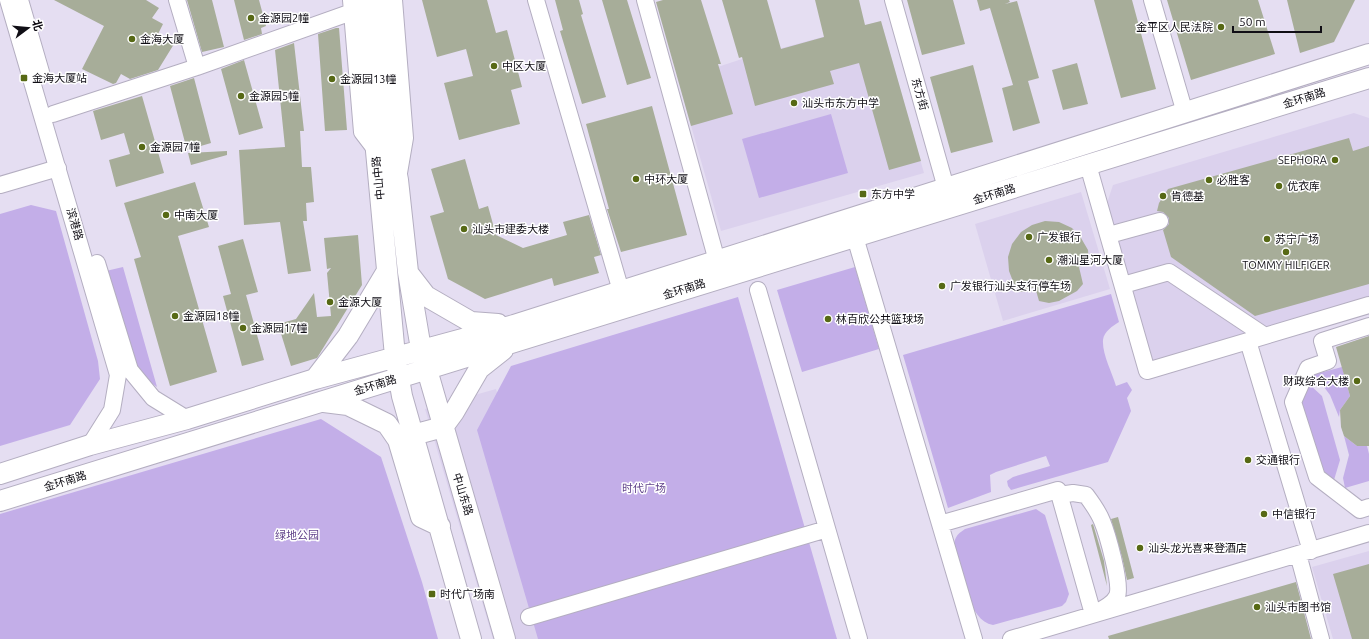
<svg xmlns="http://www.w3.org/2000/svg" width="1369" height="639" font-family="Ubuntu,'Noto Sans SC',sans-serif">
  <rect width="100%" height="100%" fill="#e5def2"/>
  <!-- built -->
  <path fill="#dbd1ed" d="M 881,21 L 924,173 L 721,231 L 678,80 L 742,59 Z
    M 1354,113 L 1369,118 L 1369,297 L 1152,362 L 1107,203 L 1113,185 Z
    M 1081,192 L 1110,289 L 1003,321 L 975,224 Z
    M 496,389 L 570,639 L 493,639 L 425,409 Z
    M 1369,551 L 1369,639 L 1333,639 L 1312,567 Z"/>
  <!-- green -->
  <path fill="#c3aee8" d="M 831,114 L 848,173 L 759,198 L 742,139 Z
    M 31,205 L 56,211 L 98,361 L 100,379 L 70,425 L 0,446 L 0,214 Z
    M 123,267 L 157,387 L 141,376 L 133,366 L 106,271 Z
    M 855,267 L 879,349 L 802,372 L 777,290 Z
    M 1111,294 L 1119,322 C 1113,326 1104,331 1103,340 C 1102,354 1112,372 1116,386 L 1127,382 L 1132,390 L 1127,398 L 1131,411 L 1108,462 L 1011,490 L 1008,486 L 1007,481 L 1013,477 L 1050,466 L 1046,456 L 996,472 L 990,475 L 991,492 L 948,508 L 903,355 Z
    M 738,297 L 837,639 L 538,639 L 477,430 L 511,366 Z
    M 1342,367 L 1350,396 L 1340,410 L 1339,417 L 1330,395 L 1321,383 L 1312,375 Z
    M 1309,384 L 1322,396 L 1340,460 L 1334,480 L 1318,468 L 1300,405 Z
    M 321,419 L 381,457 L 422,582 L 438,639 L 0,639 L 0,514 Z
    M 1344,436 L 1357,446 L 1367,446 L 1369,454 L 1369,481 L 1345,488 L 1343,478 L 1349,455 Z
    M 1036,509 L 1045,515 L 1069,594 L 1066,602 L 1062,606 L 993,625 C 968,621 961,571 954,549 C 954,538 956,535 965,529 Z"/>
  <!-- building -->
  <path fill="#a7ad99" d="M 54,0 L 146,0 L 159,8 L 152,18 L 163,24 L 158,34 L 174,44 L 158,70 L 130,79 L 121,74 L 116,83 L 113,84 L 82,69 L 104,26 Z
    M 187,0 L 212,0 L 224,47 L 202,52 Z
    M 234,0 L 259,0 L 266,26 L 261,28 L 262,34 L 244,40 Z
    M 422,0 L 487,0 L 496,33 L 507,30 L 522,87 L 511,90 L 520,124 L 459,140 L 444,83 L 473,76 L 466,49 L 437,57 Z
    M 555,0 L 579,0 L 583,14 L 581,15 L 606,97 L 582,104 L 560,31 L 563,30 Z
    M 602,0 L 627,0 L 651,78 L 627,85 Z
    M 663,0 L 701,0 L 721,64 L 718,64 L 733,114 L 691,126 L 656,2 Z
    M 722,0 L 767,0 L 781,49 L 824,37 L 815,0 L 859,0 L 865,25 L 881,21 L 921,161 L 889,170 L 859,63 L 830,71 L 834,84 L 755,106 L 742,57 L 739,58 Z
    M 907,0 L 953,0 L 965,44 L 922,55 Z
    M 977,0 L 1009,0 L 1010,2 L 1005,4 L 1017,1 L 1039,78 L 1028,81 L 1040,123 L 1013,131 L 1002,88 L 1013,85 L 990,8 L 980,11 Z
    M 1094,0 L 1132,0 L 1156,89 L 1121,98 Z
    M 1167,0 L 1258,0 L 1275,54 L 1191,80 Z
    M 1287,0 L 1355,0 L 1334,42 L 1300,53 Z
    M 336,28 L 339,28 L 347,130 L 325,131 L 318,34 Z
    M 294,43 L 304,131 L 300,131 L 302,167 L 311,167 L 314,202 L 306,203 L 307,221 L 303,221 L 311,271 L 288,274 L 280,222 L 244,225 L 239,150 L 285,147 L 275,50 Z
    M 244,60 L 263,128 L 239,135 L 221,69 Z
    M 1077,63 L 1088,104 L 1063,110 L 1052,70 Z
    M 973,65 L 993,142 L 951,153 L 930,77 Z
    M 194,78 L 211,143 L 187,150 L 170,86 Z
    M 142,96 L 164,173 L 116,187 L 109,160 L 130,154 L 124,133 L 101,140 L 93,111 Z
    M 652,106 L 687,235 L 621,252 L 607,209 L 609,209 L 586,124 Z
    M 1349,138 L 1353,151 L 1369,146 L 1369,284 L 1255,316 L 1171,257 L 1163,230 L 1169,224 L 1169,218 L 1163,212 L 1157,211 L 1159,203 L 1168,189 Z
    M 227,151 L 227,155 L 191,165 L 188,153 Z
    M 465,159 L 479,209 L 488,206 L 496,235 L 523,248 L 567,235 L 563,222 L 589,215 L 601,255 L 594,257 L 599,273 L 554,286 L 552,278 L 485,299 L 448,279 L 430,216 L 444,212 L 431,169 Z
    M 195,182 L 209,227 L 178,236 L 217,372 L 170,386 L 134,259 L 141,257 L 124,203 Z
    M 1045,221 L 1059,222 L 1072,228 L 1081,238 L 1088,250 L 1089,264 L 1079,267 L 1083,284 L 1077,291 L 1059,301 L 1049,303 L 1039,301 L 1035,287 L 1021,292 L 1014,284 L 1009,271 L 1008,257 L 1012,244 L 1021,232 L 1032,225 Z
    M 358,235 L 362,285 L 317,358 L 291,366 L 278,324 L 296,319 L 314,293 L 317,317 L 331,316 L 327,273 L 331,268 L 327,269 L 324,238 Z
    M 243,239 L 258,292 L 246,295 L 264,360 L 242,366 L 223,296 L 231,294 L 218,246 Z
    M 1369,336 L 1369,446 L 1357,446 L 1344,436 L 1341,427 L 1340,410 L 1350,396 L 1336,347 Z
    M 1118,517 L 1134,578 L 1127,580 L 1122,557 L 1111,519 Z
    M 1093,524 L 1104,561 L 1107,586 L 1091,525 Z
    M 1369,564 L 1369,639 L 1352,639 L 1333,574 Z
    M 1296,582 L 1311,639 L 1109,639 L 1108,636 Z"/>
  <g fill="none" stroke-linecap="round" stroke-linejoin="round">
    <!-- minor casing -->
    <g stroke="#b4aec1" stroke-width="18">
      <path id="minor" d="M 8,0 L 118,375 L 112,410 L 90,445
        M 20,0 L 41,72
        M 351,0 L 362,132 L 375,149
        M 394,0 L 405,138 L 399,173
        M 536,0 L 621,291
        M 645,0 L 717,261
        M 893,0 L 946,188
        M 1152,0 L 1185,113
        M 197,67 L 363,8
        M 53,114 L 197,67 L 177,0
        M 1088,165 L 1147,371 L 1369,305
        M 0,185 L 58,168
        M 1109,235 L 1160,221
        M 855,237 L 940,524 L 1058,490 L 1093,614 C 1101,610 1113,605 1117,596 C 1122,585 1107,533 1102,521 C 1098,511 1092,503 1086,495 L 1073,493 L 1059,495
        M 97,263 L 130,370 L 153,398 L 187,419
        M 1123,285 L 1169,272 L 1265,336
        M 758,290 L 859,639
        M 1369,326 L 1322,341 L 1328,361 L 1308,368 L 1293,402 L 1317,477 L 1360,510 L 1369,507
        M 1248,341 L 1311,551
        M 940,524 L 974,639
        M 1298,554 L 1321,639
        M 529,617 L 827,529
        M 1011,639 L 1369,533"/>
    </g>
    <!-- major casing -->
    <g stroke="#b4aec1" stroke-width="22">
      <path id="major" d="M 362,0 L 395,356 L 402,396 L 471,639
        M 379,0 L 391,144 L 398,180 L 408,272 L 421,349 L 505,639
        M 409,274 L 426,296 L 471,322 L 498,324
        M 315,379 L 348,336 L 387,271
        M 324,402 L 348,405 L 387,424 L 398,440 L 421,517 L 440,526
        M 413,435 L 443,427 L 454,412 L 479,369 L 503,350
        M 0,474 L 90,445 L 187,419 L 315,379 L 514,325 L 1369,54
        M 0,501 L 1369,78"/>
    </g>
    <!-- minor -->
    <use href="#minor" stroke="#fff" stroke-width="16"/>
    <!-- major -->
    <use href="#major" stroke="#fff" stroke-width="20"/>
  </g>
  <!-- markers -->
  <g fill="#576915" stroke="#fff" stroke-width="1.5">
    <circle cx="251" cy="18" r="4"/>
    <circle cx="1221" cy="27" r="4"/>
    <circle cx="132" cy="39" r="4"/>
    <circle cx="494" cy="66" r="4"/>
    <rect x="20" y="74" width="8" height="8" rx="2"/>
    <circle cx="332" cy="79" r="4"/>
    <circle cx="241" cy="96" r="4"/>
    <circle cx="794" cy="103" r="4"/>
    <circle cx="142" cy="147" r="4"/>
    <circle cx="1335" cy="160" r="4"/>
    <circle cx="636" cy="179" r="4"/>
    <circle cx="1209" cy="180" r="4"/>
    <circle cx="1279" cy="186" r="4"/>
    <rect x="859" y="190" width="8" height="8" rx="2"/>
    <circle cx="1163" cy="196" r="4"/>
    <circle cx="166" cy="215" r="4"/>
    <circle cx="464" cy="229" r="4"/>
    <circle cx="1029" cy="237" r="4"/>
    <circle cx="1267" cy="239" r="4"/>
    <circle cx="1286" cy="252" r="4"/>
    <circle cx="1049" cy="260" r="4"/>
    <circle cx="942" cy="286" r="4"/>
    <circle cx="330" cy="302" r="4"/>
    <circle cx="175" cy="316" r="4"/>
    <circle cx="828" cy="319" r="4"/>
    <circle cx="243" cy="328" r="4"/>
    <circle cx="1357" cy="381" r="4"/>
    <circle cx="1248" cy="460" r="4"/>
    <circle cx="1264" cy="514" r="4"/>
    <circle cx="1140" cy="548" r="4"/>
    <rect x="428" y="590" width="8" height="8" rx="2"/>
    <circle cx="1257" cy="607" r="4"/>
  </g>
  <g text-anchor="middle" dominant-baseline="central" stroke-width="3" stroke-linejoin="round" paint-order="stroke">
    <!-- poi labels -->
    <g font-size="11" fill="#100e15" stroke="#fff" text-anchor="start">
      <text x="259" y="18">金源园2幢</text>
      <text x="1213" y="27" text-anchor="end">金平区人民法院</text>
      <text x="140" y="39">金海大厦</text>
      <text x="502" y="66">中区大厦</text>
      <text x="32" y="78">金海大厦站</text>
      <text x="340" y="79">金源园13幢</text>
      <text x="249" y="96">金源园5幢</text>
      <text x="802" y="103">汕头市东方中学</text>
      <text x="150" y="147">金源园7幢</text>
      <text x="1327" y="160" text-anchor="end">SEPHORA</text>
      <text x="644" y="179">中环大厦</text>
      <text x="1217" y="180">必胜客</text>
      <text x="1287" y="186">优衣库</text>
      <text x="871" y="194">东方中学</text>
      <text x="1171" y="196">肯德基</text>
      <text x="174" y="215">中南大厦</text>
      <text x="472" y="229">汕头市建委大楼</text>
      <text x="1037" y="237">广发银行</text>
      <text x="1275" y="239">苏宁广场</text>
      <text x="1057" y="260">潮汕星河大厦</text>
      <text x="1286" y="265" text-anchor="middle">TOMMY HILFIGER</text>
      <text x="950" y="286">广发银行汕头支行停车场</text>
      <text x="338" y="302">金源大厦</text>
      <text x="183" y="316">金源园18幢</text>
      <text x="836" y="319">林百欣公共篮球场</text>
      <text x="251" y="328">金源园17幢</text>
      <text x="1349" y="381" text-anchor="end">财政综合大楼</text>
      <text x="1256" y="460">交通银行</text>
      <text x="1272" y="514">中信银行</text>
      <text x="1148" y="548">汕头龙光喜来登酒店</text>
      <text x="440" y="594">时代广场南</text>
      <text x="1265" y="607">汕头市图书馆</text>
    </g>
    <!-- street labels -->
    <g font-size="11" fill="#100e15" stroke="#fff">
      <text transform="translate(920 94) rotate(74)">东方街</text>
      <text transform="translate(1304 98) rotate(-17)">金环南路</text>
      <text transform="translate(378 178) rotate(-96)">中山中路</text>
      <text transform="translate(994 194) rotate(-17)">金环南路</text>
      <text transform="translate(75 224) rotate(74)">滨港路</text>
      <text transform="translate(684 289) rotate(-17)">金环南路</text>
      <text transform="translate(375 385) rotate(-17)">金环南路</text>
      <text transform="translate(65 481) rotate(-17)">金环南路</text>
      <text transform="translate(463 494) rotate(73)">中山东路</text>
    </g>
    <!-- park labels -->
    <g font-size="11" fill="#60428a" stroke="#fff">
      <text x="644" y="488">时代广场</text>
      <text x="297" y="535">绿地公园</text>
    </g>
  </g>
  <!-- north arrow -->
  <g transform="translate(28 28) rotate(74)" stroke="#ffffff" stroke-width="3" paint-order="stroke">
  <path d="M0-3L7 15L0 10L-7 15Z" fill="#100e15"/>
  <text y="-6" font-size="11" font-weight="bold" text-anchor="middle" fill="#100e15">北</text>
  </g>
  <!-- scale -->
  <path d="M1233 26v6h88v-6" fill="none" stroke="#100e15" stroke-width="2"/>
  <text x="1239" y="26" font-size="12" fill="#100e15" stroke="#ffffff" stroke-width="3" paint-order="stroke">50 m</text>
</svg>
